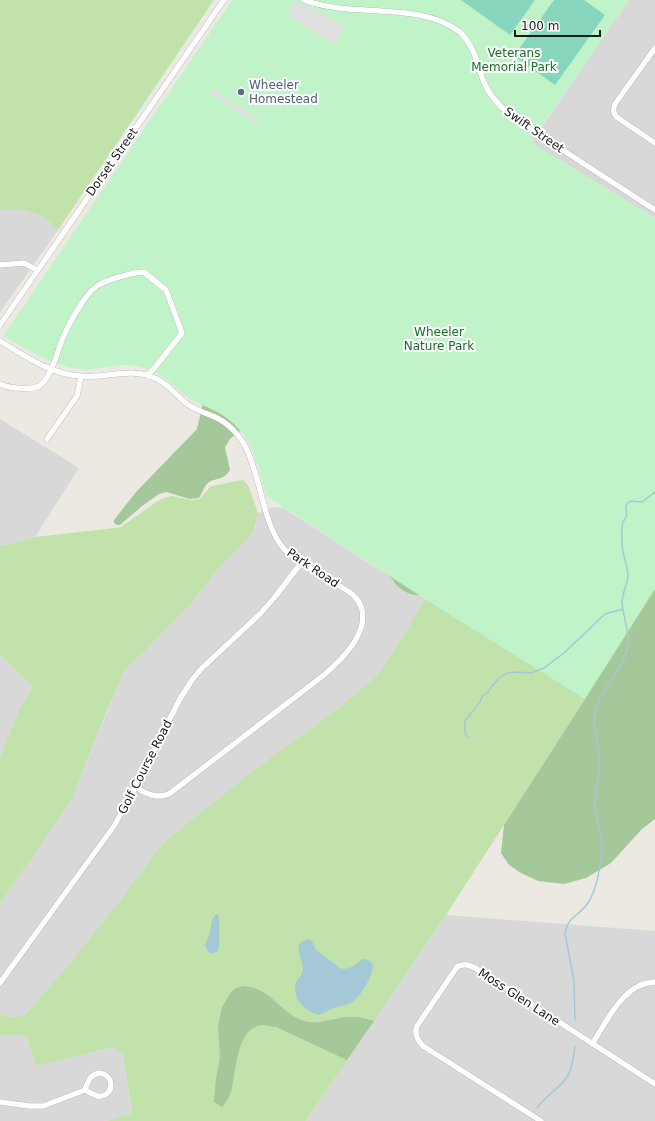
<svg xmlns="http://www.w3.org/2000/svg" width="655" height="1121" font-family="'DejaVu Sans',sans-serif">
  <rect width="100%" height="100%" fill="#ece9e2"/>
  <!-- residential -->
  <path fill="#d9d8d8" d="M 629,0 L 655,0 L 655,218 L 531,143 Z
    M 0,210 L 24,210 L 43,216 L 58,230 L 0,312 Z
    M 0,419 L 79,468 L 35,537 L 0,546 Z
    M 273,507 L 283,508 L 425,599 L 393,653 L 376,676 L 341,706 L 319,722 L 164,842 L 122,898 L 74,958 L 25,1015 L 13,1017 L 0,1014 L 0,904 L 72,799 L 122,675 L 125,669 L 132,662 L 149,647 L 170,624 L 194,600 L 218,569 L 243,543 L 252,535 L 255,528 L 258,513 Z
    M 0,655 L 34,687 L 17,714 L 0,758 Z
    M 446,915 L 655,931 L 655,1121 L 306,1121 Z
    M 0,1035 L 26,1035 L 36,1066 L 115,1047 L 123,1056 L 132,1114 L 107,1121 L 0,1121 Z"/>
  <!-- grass -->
  <path fill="#c2e2ab" d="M 0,0 L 214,0 L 58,230 L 43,216 L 24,210 L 0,210 Z
    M 243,480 L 248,485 L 258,513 L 253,533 L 218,569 L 194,600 L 170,624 L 149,647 L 125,669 L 106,713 L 72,799 L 0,904 L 0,758 L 17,714 L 33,687 L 0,655 L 0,546 L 35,537 L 106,529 L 121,527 L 159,500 L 171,496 L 191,500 L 200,499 L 211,486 Z
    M 425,599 L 453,614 L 585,699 L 446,915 L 306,1121 L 107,1121 L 132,1113 L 123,1055 L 114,1047 L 36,1066 L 26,1035 L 0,1035 L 0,1014 L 13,1017 L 25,1015 L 74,958 L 122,898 L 164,842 L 248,775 L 341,706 L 376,676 L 393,653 Z"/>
  <!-- forest -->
  <path fill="#a4c89a" d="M 204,398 L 655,510 L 655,819 L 642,829 L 611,863 L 586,878 L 564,884 L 538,881 L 521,873 L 509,865 L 501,853 L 504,825 L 585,699 L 581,694 L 425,594 C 422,594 418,596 415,595 C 407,594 396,587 393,580 L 242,429 L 230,439 L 225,447 L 230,470 C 222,482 215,477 208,483 C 205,485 201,495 199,498 L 190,499 L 166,492 L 159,494 L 142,506 L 120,525 L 117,525 L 114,523 L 114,520 L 136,492 L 197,429 Z
    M 244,986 C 272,989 278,1010 301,1020 C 318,1027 335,1016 353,1017 C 360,1017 367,1019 374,1021 L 347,1060 L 276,1027 C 272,1027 267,1025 263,1025 C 237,1026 236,1070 232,1088 C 231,1095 226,1102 222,1107 L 214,1102 L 216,1078 L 220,1058 L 218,1027 L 222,1007 L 231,992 L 236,988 Z"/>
  <!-- park -->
  <path fill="#c1f3c9" d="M 232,0 L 629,0 L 531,142 L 655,218 L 655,589 L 585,699 L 425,599 L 266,496 C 257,463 253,434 221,414 C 209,407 195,403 183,394 C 179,391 176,387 172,384 C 164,377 151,370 140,367 C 120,361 101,371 80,369 C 53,366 26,349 3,336 Z"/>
  <!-- pitch -->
  <path fill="#86d5bc" d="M 461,0 L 535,0 L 510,35 Z
    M 554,0 L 584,0 L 605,15 L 555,85 L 514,56 Z"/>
  <!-- parking -->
  <path fill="#dfdfdf" d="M 294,2 L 297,2 L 325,15 L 343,25 L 344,28 L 335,44 L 332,43 L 290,16 L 289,13 Z
    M 213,89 L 259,121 L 256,124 L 210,93 Z"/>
  <!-- water -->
  <path fill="#a5c8d6" d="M 217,914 L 219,917 L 219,948 L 217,952 L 211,954 L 207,950 L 205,945 L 210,933 L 212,920 L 215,915 Z
    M 308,939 L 312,941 L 316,950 L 340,968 L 344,969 L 352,967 L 363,959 L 369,960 L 373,965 C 373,977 360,998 349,1004 C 345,1006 340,1006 336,1007 C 330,1009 325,1012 319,1015 C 307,1012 294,1001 295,987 C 295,981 302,976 303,970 C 303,958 290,943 308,939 Z"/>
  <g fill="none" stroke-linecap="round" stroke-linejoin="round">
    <!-- stream -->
    <path stroke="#a5c8d6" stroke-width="1.5" d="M 468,738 L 465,734 L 465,721 L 480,702 L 482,696 L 486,694 L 498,679 L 507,673 L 517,672 L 531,673 L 544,668 L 564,653 L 605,614 L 623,609
      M 575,1020 L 574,981 L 565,934 C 567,917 579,916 588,903 C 596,891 601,866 602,851 C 603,837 596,823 595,809 C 594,791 601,773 599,755 C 598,741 592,726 595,713 C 600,685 629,668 628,639 C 628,627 623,615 622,603 C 622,594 627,585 628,576 C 628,566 623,556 622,546 C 622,541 621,527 623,522 C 624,520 625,519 626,517 C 628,511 623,506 630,501 L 642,502 L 655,492
      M 537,1108 C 546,1094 565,1086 570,1071 C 573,1063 574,1054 575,1046"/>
    <!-- minor casing -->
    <g stroke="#9f9f9f" stroke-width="6">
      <path id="minor" d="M 304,0 C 353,19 417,0 460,32 C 474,46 477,62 483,80 C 490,99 505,112 521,123 L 655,210
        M 655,48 L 615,104 C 613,110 613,114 618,118 L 655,143
        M 0,265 L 24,263 L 37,270
        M 0,325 L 224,0
        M 0,341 C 25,356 50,374 80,376 C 106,379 132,366 157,379 C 169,385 177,396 187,404 C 196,410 205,413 215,417 C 228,423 240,435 246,448 C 261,477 263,527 285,550 C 300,564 321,574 338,585 C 344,589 351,592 355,597 C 359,601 361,606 362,610 C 368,635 340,661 324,675 L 169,794 C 157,799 146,794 135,787
        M 0,384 C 9,388 30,391 39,386 C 51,378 57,353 62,340 C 68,325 84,295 97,286 C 108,279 131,273 144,272 L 166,290 L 182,333 L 148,376
        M 47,439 L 77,396 L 81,377
        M 0,983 L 114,826 L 128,801 L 180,699 L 192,680 L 201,669 L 260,614 L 274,598 L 302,562
        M 592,1044 C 608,1020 623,983 655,982
        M 99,1073 C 117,1075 113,1099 97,1096 C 93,1095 89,1092 85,1090 C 88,1082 89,1075 99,1073 Z
        M 0,1102 L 29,1106 L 43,1106 L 85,1090
        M 541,1121 L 423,1046 C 417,1040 414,1034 417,1026 L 457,967 C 464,963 470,965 477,969 L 655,1084"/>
    </g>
    <!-- minor -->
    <use href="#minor" stroke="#fff" stroke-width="5.5"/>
  </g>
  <!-- markers -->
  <circle fill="#5c6f8a" stroke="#fff" stroke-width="1.5" cx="241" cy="92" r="4"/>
  <g text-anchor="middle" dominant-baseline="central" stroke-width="4" stroke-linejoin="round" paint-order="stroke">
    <!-- park labels -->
    <g font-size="12" fill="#156e22" stroke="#fff">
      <text x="514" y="53">Veterans<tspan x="514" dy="14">Memorial Park</tspan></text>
      <text x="439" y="332">Wheeler<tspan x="439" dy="14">Nature Park</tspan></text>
    </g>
    <!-- service labels -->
    <g font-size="12" fill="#4e5e75" stroke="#fff" text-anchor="start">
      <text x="249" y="85">Wheeler<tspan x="249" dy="14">Homestead</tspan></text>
    </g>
    <!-- street labels -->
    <g font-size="12" fill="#1b1b1b" stroke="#fff">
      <text transform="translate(534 130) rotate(35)">Swift Street</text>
      <text transform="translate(112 162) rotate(-55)">Dorset Street</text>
      <text transform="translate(313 568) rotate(34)">Park Road</text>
      <text transform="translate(145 767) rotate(-63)">Golf Course Road</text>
      <text transform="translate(519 997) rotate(33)">Moss Glen Lane</text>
    </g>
  </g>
  <!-- scale -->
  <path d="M515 30v6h85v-6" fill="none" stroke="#1b1b1b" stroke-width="2"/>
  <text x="521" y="30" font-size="12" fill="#1b1b1b" stroke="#ffffff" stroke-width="3" paint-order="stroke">100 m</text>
</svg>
